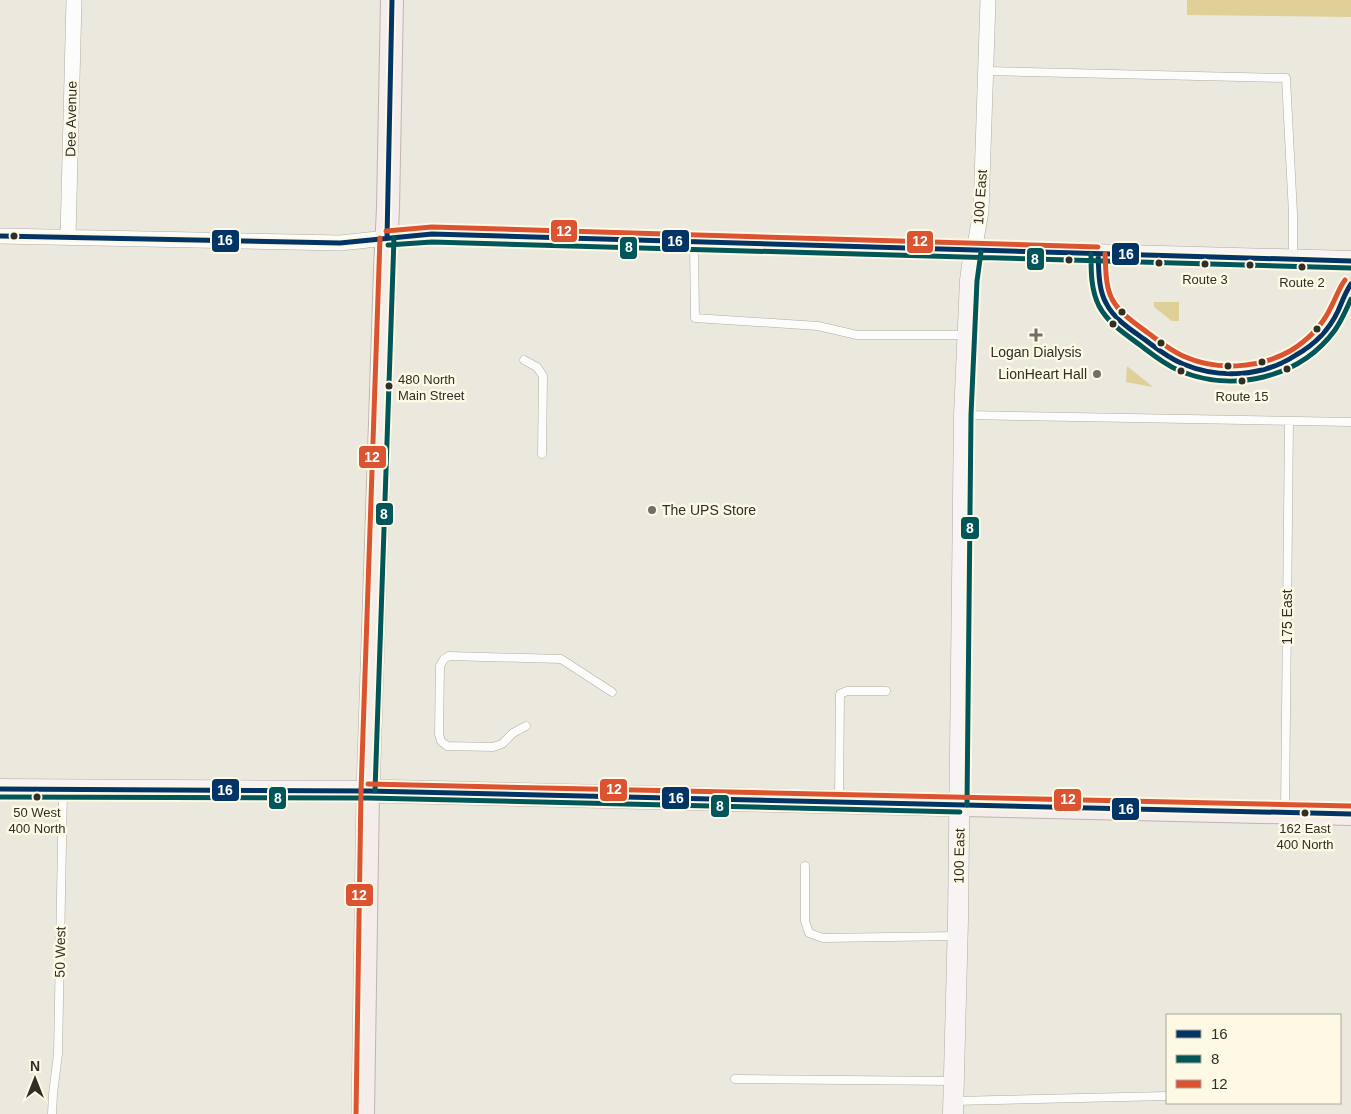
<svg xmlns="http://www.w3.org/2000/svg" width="1351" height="1114" font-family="Helvetica,sans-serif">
  <rect width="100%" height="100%" fill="#ebe8dd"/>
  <!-- green -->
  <path fill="#dfd098" d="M 1187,0 L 1351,0 L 1351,17 L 1187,15 Z
    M 1154,302 L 1179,302 L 1179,321 L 1172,321 L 1154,307 Z
    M 1127,366 L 1153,387 L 1126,382 Z"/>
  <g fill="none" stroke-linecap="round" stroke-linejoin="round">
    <!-- lane casing -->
    <g stroke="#afada4" stroke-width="9">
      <path id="lane" d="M 987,71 L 1286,78 L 1293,214 L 1293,258
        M 694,244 L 695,318 L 818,326 L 857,335 L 967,335
        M 1098,254 C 1099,271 1098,288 1106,303 C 1115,319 1130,329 1144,339 C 1156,348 1169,358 1183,364 C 1218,378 1261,377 1294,357 C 1312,346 1328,331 1338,311 C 1342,302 1345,292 1351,284
        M 524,360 L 537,367 L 543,376 L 542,454
        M 966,415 L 1351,422
        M 526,726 L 513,733 L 502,744 L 493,747 L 447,746 L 441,741 L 439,734 L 440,666 L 444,659 L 449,656 L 561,659 L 612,692
        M 839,800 L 840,694 L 847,691 L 886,691
        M 1285,811 L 1289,421
        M 805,866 L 805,921 L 809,933 L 823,938 L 957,936
        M 735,1079 L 952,1081
        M 954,1101 L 1167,1096
        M 52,1114 L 53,1094 L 58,1054 L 63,790"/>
    </g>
    <!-- street casing -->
    <g stroke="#afada4" stroke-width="16">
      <path id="street" d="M 0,236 L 340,243 L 387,238
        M 68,237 L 74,0
        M 974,251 L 981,211 L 988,0"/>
    </g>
    <!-- secondary casing -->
    <g stroke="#afada4" stroke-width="21">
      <path id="secondary" d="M 387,238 L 432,234 L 974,251 L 1351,261
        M 0,789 L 368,791
        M 953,1114 L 958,920 L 964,415 L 970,280 L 974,251"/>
    </g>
    <!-- primary casing -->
    <g stroke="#c0b4af" stroke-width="24">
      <path id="primary" d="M 368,791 L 1351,814
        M 363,1114 L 368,791 L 385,269 L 388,208 L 392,0"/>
    </g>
    <!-- lane -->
    <use href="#lane" stroke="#fcfcfa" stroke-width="8"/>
    <!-- street -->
    <use href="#street" stroke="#fcfcfa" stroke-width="15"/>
    <!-- secondary -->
    <use href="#secondary" stroke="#f8f4f3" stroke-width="20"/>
    <!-- primary -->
    <use href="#primary" stroke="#f4edec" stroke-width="22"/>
    <!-- bus-1 casing -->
    <g stroke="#fef9e4" stroke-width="9">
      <path id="bus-1" d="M 0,236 L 340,243 L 432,234 L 1351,261
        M 387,238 L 392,0
        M 1098,254 C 1099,270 1098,288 1106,303 C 1114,319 1130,329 1144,339 C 1156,348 1168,358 1183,364 C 1219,379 1263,377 1296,355 C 1314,345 1329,330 1338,311 C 1342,302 1345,293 1351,284
        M 0,789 L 368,791 L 1351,814"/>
    </g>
    <!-- bus-2 casing -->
    <g stroke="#fef9e4" stroke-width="9">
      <path id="bus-2" d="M 388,245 L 432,242 L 1351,268
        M 1091,254 C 1091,272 1091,290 1099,306 C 1108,323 1125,334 1140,345 C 1152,354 1164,364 1178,370 C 1232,394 1300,378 1335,330 C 1342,320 1346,310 1351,299
        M 375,791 L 394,238
        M 0,797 L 368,798 L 960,812
        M 967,805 L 971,415 L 977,281 L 981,252"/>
    </g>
    <!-- bus-3 casing -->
    <g stroke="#fef9e4" stroke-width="9">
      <path id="bus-3" d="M 386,231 L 432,227 L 1098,247
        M 1105,254 C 1106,268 1105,285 1112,299 C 1120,314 1135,323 1148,333 C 1159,341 1170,350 1183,356 C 1216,371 1258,369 1290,351 C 1307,341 1323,325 1331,307 C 1336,298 1339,288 1345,280
        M 368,784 L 1351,806
        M 356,1114 L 361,791 L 380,238"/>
    </g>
    <!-- bus-1 -->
    <use href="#bus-1" stroke="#023465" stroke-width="5"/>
    <!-- bus-2 -->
    <use href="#bus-2" stroke="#015659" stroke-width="5"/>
    <!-- bus-3 -->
    <use href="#bus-3" stroke="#dc5331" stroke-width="5"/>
  </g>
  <!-- markers -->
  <g fill="#302e26" stroke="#fef9e4" stroke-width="2">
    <circle cx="14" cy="236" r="4.5"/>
    <circle cx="1069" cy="260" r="4.5"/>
    <circle cx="1159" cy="263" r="4.5"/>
    <circle cx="1205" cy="264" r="4.5"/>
    <circle cx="1250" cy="265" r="4.5"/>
    <circle cx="1302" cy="267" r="4.5"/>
    <circle cx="1122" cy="312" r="4.5"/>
    <circle cx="1113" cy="324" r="4.5"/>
    <circle cx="1317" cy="329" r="4.5"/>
    <circle cx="1161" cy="343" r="4.5"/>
    <circle cx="1262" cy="362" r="4.5"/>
    <circle cx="1228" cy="366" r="4.5"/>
    <circle cx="1287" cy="369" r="4.5"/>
    <circle cx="1181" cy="371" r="4.5"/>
    <circle cx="1242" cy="381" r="4.5"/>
    <circle cx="389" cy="386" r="4.5"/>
    <circle cx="37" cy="797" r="4.5"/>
    <circle cx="1305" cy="813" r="4.5"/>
  </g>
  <g fill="#716f66" stroke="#fef9e4" stroke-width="2">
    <path d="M1033.5 327.5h5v5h5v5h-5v5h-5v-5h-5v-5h5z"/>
    <circle cx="1097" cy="374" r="5"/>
    <circle cx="652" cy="510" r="5"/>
  </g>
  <g text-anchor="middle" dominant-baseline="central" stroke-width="5" stroke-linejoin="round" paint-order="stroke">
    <!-- bus labels -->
    <g font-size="13" fill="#302e26" stroke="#fef9e4">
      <text x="1205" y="279">Route 3</text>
      <text x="1302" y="282">Route 2</text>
      <text x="398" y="379" text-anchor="start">480 North<tspan x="398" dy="16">Main Street</tspan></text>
      <text x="1242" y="396">Route 15</text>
      <text x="37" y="812">50 West<tspan x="37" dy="16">400 North</tspan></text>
      <text x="1305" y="828">162 East<tspan x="1305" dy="16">400 North</tspan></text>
    </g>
    <!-- street labels -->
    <g font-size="14" fill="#302e26" stroke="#fef9e4">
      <text transform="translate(71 119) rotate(-89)">Dee Avenue</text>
      <text transform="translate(980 197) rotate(-86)">100 East</text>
      <text transform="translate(1287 617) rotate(-90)">175 East</text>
      <text transform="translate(959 856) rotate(-89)">100 East</text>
      <text transform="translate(60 952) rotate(-89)">50 West</text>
    </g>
    <!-- poi labels -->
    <g font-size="14" fill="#302e26" stroke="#fef9e4">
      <text x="1036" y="352">Logan Dialysis</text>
      <text x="1087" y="374" text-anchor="end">LionHeart Hall</text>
      <text x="662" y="510" text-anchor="start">The UPS Store</text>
    </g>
  </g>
  <g stroke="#fef9e4" stroke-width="2">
    <rect x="550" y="219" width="28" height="24" rx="5" fill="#dc5331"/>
    <rect x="211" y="229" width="29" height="24" rx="5" fill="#023465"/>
    <rect x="661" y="229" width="29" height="24" rx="5" fill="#023465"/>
    <rect x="906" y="230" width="28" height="24" rx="5" fill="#dc5331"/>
    <rect x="619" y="236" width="19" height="24" rx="5" fill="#015659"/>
    <rect x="1111" y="242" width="29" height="24" rx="5" fill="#023465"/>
    <rect x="1026" y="247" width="19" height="24" rx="5" fill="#015659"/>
    <rect x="358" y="445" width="29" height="24" rx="5" fill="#dc5331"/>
    <rect x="375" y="502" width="19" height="24" rx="5" fill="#015659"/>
    <rect x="960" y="516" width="20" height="24" rx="5" fill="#015659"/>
    <rect x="599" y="778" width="29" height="24" rx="5" fill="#dc5331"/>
    <rect x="211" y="778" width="29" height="24" rx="5" fill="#023465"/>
    <rect x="268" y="786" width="19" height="24" rx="5" fill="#015659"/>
    <rect x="661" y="786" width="29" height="24" rx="5" fill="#023465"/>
    <rect x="1053" y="788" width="29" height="24" rx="5" fill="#dc5331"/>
    <rect x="710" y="794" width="20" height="24" rx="5" fill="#015659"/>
    <rect x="1111" y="797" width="29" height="24" rx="5" fill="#023465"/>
    <rect x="345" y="883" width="29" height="24" rx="5" fill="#dc5331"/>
  </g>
  <g font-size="14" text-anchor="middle" font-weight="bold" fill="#fff">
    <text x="564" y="236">12</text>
    <text x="225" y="245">16</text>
    <text x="675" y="246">16</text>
    <text x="920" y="246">12</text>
    <text x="629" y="252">8</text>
    <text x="1126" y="259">16</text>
    <text x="1035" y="264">8</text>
    <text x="372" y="462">12</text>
    <text x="384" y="519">8</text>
    <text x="970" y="533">8</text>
    <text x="614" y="794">12</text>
    <text x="225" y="795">16</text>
    <text x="278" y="803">8</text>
    <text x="676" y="803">16</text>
    <text x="1068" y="804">12</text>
    <text x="720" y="811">8</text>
    <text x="1126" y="814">16</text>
    <text x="359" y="900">12</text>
  </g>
  <!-- legend -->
  <rect x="1166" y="1014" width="175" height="90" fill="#fef9e4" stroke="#aca898"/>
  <rect x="1176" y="1030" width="25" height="8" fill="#023465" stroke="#aca898"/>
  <text x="1211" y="1039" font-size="15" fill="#302e26">16</text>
  <rect x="1176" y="1055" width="25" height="8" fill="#015659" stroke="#aca898"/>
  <text x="1211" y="1064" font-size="15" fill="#302e26">8</text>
  <rect x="1176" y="1080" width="25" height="8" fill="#dc5331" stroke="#aca898"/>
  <text x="1211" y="1089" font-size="15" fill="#302e26">12</text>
  <!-- north arrow -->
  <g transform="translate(35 1079)" stroke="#fef9e4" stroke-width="4" paint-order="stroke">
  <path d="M0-4L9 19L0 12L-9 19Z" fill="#302e26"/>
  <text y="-8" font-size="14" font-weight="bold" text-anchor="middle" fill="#302e26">N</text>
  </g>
</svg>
